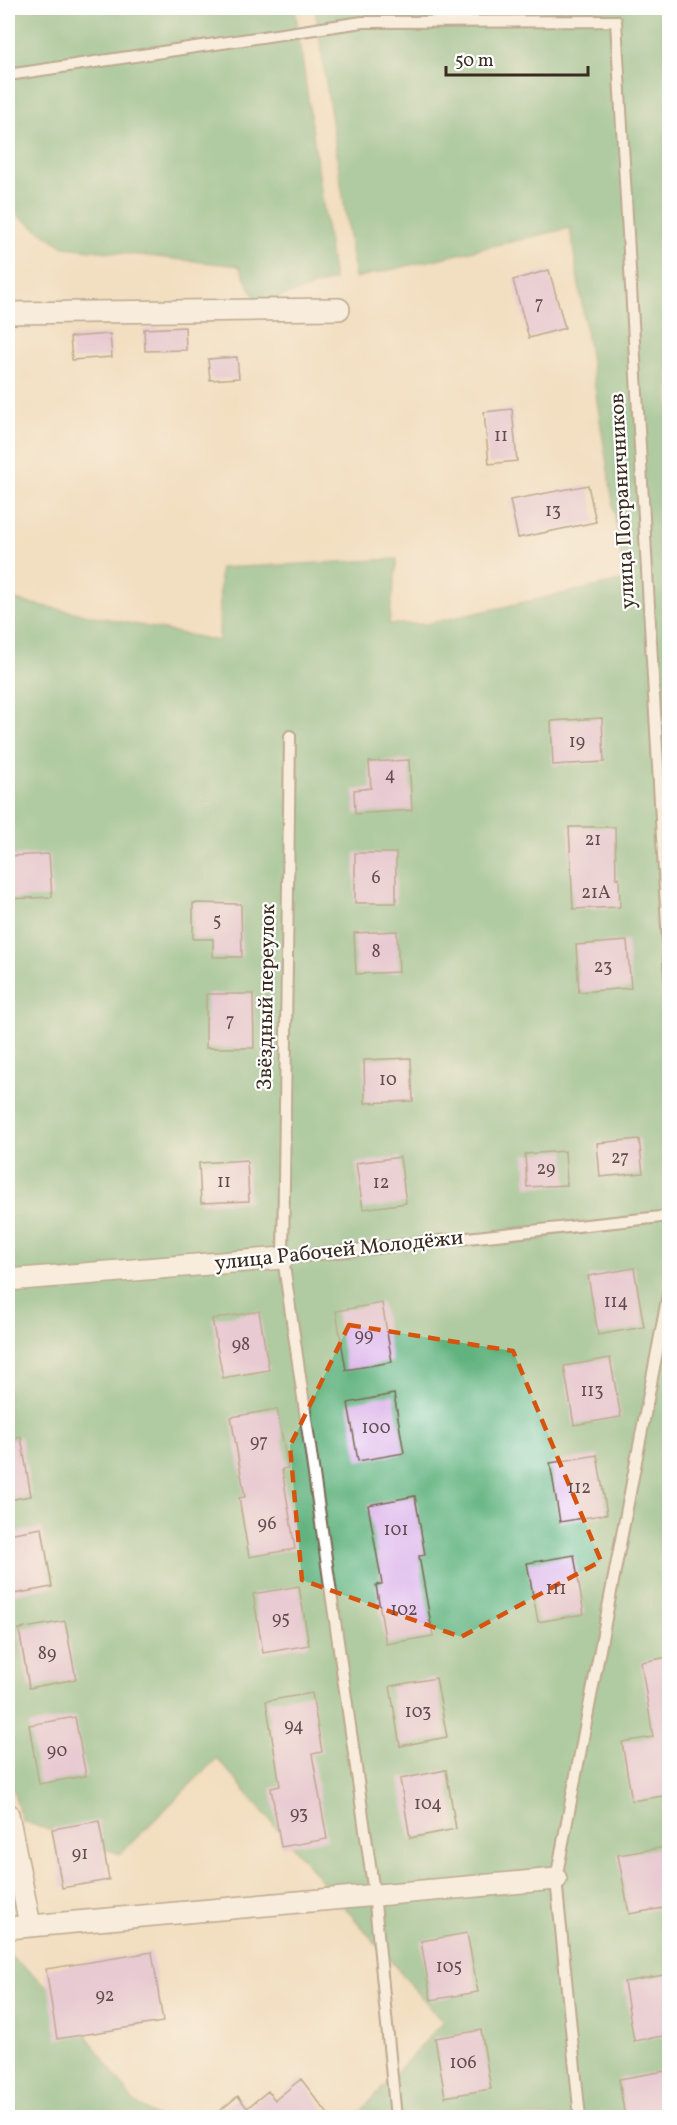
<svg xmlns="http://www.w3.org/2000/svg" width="677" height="2125" font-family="Vollkorn,serif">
  <rect width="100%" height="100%" fill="#fff"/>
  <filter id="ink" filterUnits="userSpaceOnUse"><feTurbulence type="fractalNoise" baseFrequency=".0167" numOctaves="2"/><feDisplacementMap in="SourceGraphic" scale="12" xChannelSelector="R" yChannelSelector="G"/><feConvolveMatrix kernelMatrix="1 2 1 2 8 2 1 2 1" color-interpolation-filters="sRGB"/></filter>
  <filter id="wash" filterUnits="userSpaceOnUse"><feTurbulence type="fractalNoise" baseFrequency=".008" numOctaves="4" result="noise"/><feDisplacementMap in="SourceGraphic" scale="24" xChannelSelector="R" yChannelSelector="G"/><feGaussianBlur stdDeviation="1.35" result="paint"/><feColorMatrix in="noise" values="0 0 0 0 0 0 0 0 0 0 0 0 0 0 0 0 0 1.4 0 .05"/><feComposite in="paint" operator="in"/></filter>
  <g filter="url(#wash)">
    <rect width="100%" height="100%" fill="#f2dec0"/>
    <!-- forest -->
    <path fill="#61b27e" stroke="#4e6e4e" stroke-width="1.5" d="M 8,8 L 295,8 L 334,280 L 258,304 L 239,266 L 64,247 L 8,209 Z
      M 315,8 L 669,8 L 669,2117 L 356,2117 L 443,2022 L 217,1758 L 120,1854 L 22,1821 L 8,1772 L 8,599 L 219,641 L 220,568 L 397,559 L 389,624 L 426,624 L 625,580 L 570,228 L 355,278 Z
      M 8,1954 L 57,1994 L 133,2101 L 157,2117 L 8,2117 Z"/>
    <g id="blocks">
      <!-- building -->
      <path fill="#dab1e8" d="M 549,270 L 565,328 L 529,338 L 513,280 Z
        M 185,327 L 186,350 L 145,351 L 144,329 Z
        M 110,334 L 112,357 L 72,360 L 70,337 Z
        M 237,357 L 239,378 L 210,380 L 208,359 Z
        M 512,409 L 517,461 L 489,464 L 484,412 Z
        M 588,485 L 596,522 L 518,538 L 510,500 Z
        M 602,718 L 604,762 L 553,765 L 551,721 Z
        M 409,760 L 412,810 L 355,814 L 354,790 L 371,788 L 369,762 Z
        M 569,827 L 615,827 L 616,878 L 619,877 L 620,907 L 573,909 Z
        M 355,853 L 396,853 L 396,903 L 355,903 Z
        M 49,854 L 52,897 L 8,899 L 8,856 Z
        M 193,903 L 241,904 L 242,957 L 213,957 L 213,939 L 193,939 Z
        M 397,931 L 399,972 L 356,974 L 354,933 Z
        M 627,941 L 631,988 L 579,992 L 576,945 Z
        M 206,994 L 253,994 L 254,1048 L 206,1048 Z
        M 411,1058 L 413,1101 L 365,1103 L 364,1060 Z
        M 639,1139 L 643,1173 L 600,1177 L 597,1143 Z
        M 565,1151 L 567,1185 L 527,1187 L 525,1154 Z
        M 400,1157 L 406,1203 L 363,1209 L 356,1163 Z
        M 247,1160 L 249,1201 L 201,1203 L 199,1163 Z
        M 634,1268 L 644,1327 L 598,1335 L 588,1276 Z
        M 382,1303 L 392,1362 L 346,1370 L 336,1311 Z
        M 259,1311 L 269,1370 L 223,1378 L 212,1319 Z
        M 610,1358 L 621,1417 L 574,1425 L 564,1366 Z
        M 394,1394 L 404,1453 L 358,1461 L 348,1403 Z
        M 277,1409 L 288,1468 L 282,1469 L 295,1549 L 249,1557 L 239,1498 L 245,1497 L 231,1417 Z
        M 21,1437 L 31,1496 L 8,1500 L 8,1440 Z
        M 597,1455 L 607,1514 L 560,1522 L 550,1463 Z
        M 415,1496 L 425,1555 L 419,1556 L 433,1636 L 386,1644 L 376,1585 L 382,1584 L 368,1505 Z
        M 42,1528 L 52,1587 L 8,1595 L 8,1534 Z
        M 574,1555 L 584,1614 L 538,1622 L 527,1563 Z
        M 299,1586 L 309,1645 L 263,1653 L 253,1594 Z
        M 65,1621 L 76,1679 L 29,1688 L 19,1629 Z
        M 669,1657 L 669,1718 L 666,1719 L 669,1741 L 669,1795 L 632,1801 L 622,1742 L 653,1737 L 641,1662 Z
        M 436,1678 L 447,1737 L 400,1746 L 390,1686 Z
        M 312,1693 L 322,1752 L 312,1754 L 327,1839 L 281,1847 L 271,1788 L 280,1786 L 266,1701 Z
        M 75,1717 L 86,1776 L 39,1784 L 29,1725 Z
        M 446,1770 L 456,1829 L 410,1838 L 400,1779 Z
        M 99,1821 L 109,1880 L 62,1888 L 52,1829 Z
        M 665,1847 L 669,1875 L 669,1907 L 629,1914 L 618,1855 Z
        M 467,1933 L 478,1992 L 431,2000 L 421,1941 Z
        M 152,1952 L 163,2022 L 57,2039 L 46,1969 Z
        M 669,1974 L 669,2035 L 634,2041 L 624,1982 Z
        M 481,2030 L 491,2089 L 445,2097 L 435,2038 Z
        M 665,2071 L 669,2118 L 625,2118 L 619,2079 Z
        M 301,2079 L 331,2118 L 211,2118 L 238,2096 L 247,2108 L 268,2091 L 275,2100 Z"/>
    </g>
  </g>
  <g filter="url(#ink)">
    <use href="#blocks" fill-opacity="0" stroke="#7b6957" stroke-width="1.5"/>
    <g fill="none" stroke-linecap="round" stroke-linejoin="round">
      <!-- service casing -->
      <g stroke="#7b6957" stroke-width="14">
        <path id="service" d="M 8,75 L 362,22 L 616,21 L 670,979
          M 290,736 L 283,1258 L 374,1893 L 396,2118
          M 283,1258 L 670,1216
          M 580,2118 L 556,1879 L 670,1284"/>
      </g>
      <!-- minor casing -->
      <g stroke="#7b6957" stroke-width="24">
        <path id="minor" d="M 8,313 L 339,309
          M 8,1280 L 283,1258
          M 8,1814 L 30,1925
          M 8,1928 L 556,1879"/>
      </g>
      <!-- service -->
      <use href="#service" stroke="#fff" stroke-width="10"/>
      <!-- minor -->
      <use href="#minor" stroke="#fff" stroke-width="21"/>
    </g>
  </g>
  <!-- marked area -->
  <path d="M0 0H677V2125H0ZM 349,1325 L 513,1351 L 601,1561 L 461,1637 L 302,1580 L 290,1446 Z" fill="#f2dec0" fill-opacity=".55" fill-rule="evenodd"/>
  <path fill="none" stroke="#d7540e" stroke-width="4.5" stroke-dasharray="12 8" stroke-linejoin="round" d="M 349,1325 L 513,1351 L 601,1561 L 461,1637 L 302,1580 L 290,1446 Z"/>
  <g text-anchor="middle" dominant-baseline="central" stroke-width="4.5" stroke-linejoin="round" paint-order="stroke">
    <!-- number labels -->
    <g font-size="18" fill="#634c50">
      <text x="539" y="304">7</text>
      <text x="501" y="436">11</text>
      <text x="553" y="511">13</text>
      <text x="577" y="742">19</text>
      <text x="390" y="775">4</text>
      <text x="593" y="840">21</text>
      <text x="376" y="878">6</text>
      <text x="596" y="893">21А</text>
      <text x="217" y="921">5</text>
      <text x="376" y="952">8</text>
      <text x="603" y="967">23</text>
      <text x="230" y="1021">7</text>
      <text x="388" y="1080">10</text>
      <text x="620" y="1158">27</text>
      <text x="546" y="1169">29</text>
      <text x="224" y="1182">11</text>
      <text x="381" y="1183">12</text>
      <text x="616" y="1302">114</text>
      <text x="364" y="1336">99</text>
      <text x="241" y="1345">98</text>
      <text x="592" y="1391">113</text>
      <text x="376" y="1428">100</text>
      <text x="259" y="1442">97</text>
      <text x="579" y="1488">112</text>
      <text x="267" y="1524">96</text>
      <text x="396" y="1530">101</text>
      <text x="556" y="1589">111</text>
      <text x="404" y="1610">102</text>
      <text x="281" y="1619">95</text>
      <text x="47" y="1654">89</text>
      <text x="418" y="1712">103</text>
      <text x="294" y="1726">94</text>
      <text x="57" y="1751">90</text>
      <text x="428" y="1804">104</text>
      <text x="299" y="1814">93</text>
      <text x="80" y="1854">91</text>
      <text x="449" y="1967">105</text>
      <text x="105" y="1996">92</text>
      <text x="463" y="2063">106</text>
    </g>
    <!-- street labels -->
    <g font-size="21" fill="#3b2a1e" stroke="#fff">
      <text transform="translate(623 501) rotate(-93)">улица Пограничников</text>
      <text transform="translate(267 997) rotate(-89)">Звёздный переулок</text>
      <text transform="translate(339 1251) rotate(-6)">улица Рабочей Молодёжи</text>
    </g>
  </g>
  <!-- margin -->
  <rect width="677" height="2125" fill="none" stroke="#fff" stroke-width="30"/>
  <!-- scale -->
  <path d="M446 66v9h142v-9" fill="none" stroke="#3b2a1e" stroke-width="3"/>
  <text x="455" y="66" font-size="18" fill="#3b2a1e" stroke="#ffffff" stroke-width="4.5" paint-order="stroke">50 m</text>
</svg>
